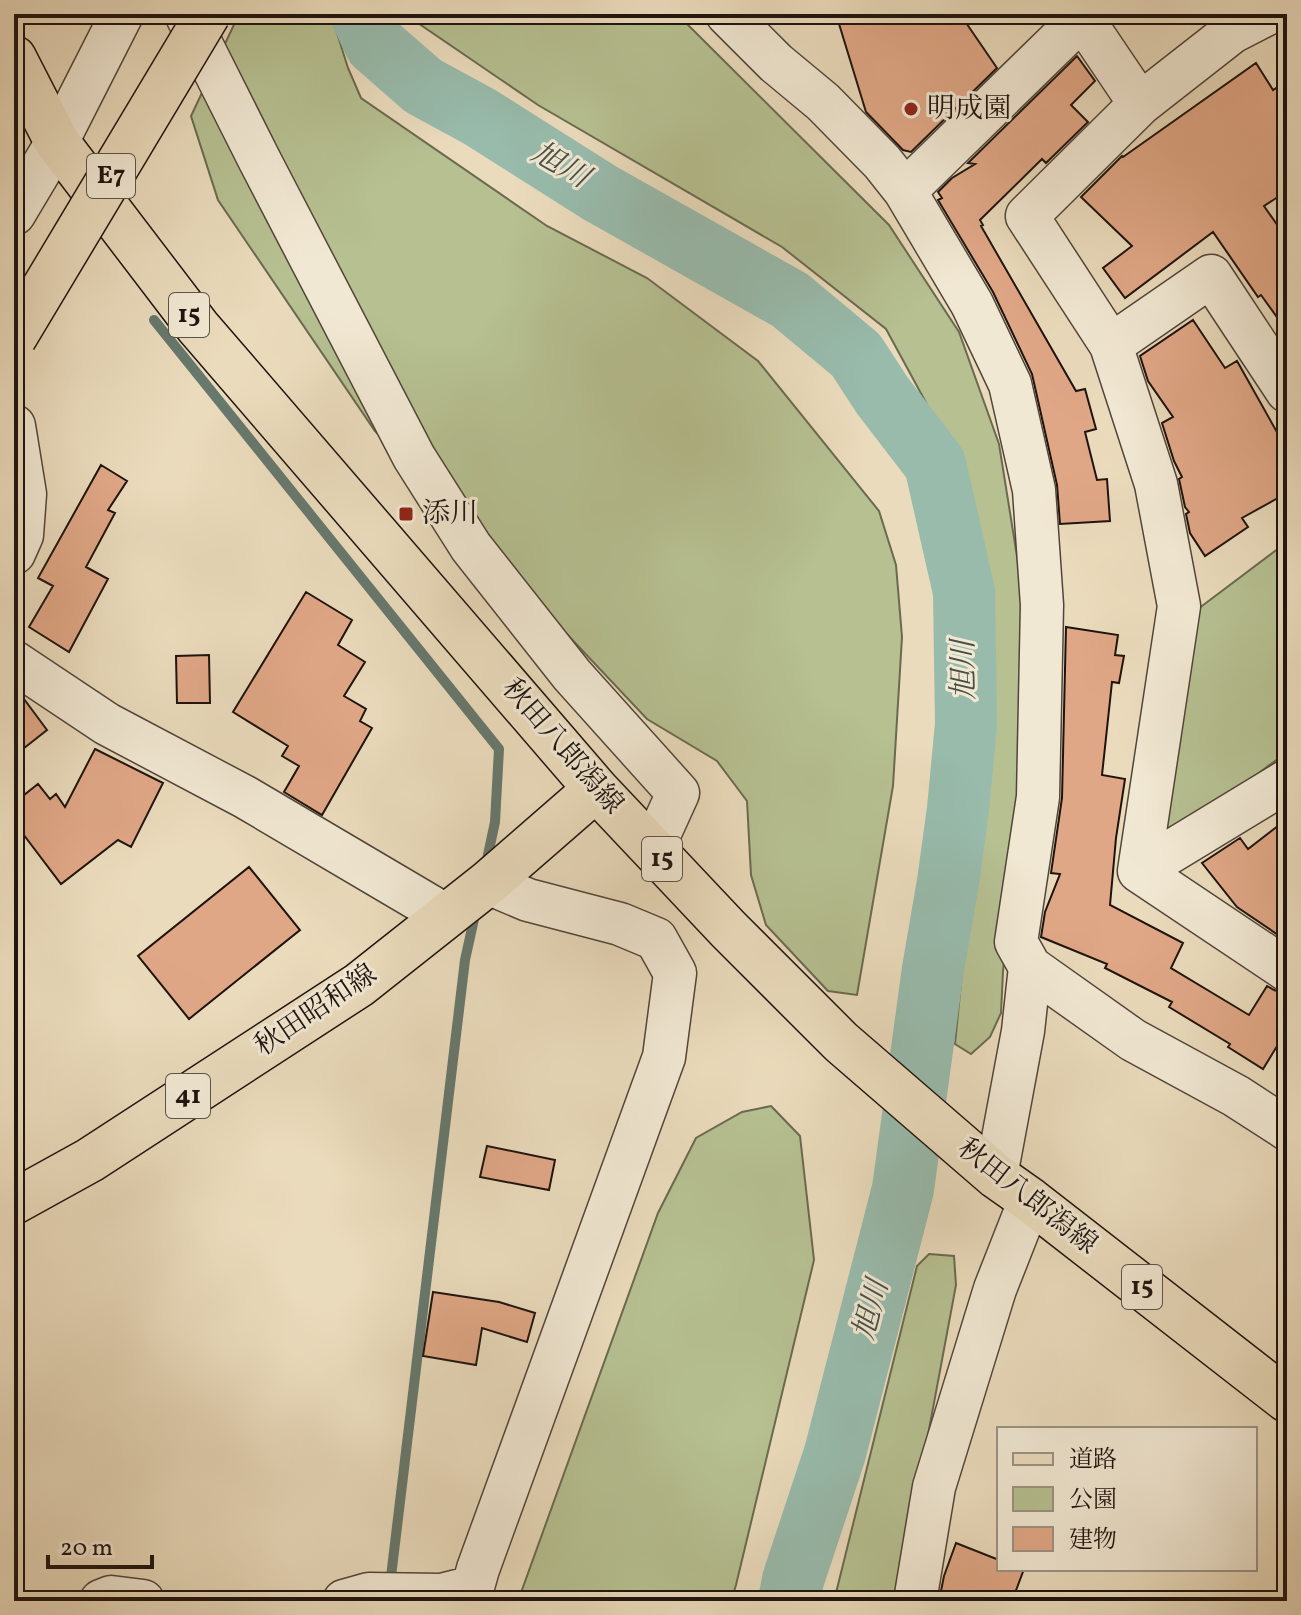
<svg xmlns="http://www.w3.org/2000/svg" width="1301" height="1615" font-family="Vollkorn,'Noto Serif JP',serif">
  <rect width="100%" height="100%" fill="#eadbbc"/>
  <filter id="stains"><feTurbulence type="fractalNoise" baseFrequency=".0025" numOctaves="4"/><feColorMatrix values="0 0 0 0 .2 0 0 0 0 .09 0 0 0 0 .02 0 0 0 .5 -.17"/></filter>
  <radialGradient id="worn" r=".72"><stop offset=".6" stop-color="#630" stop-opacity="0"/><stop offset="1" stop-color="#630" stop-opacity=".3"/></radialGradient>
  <!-- green -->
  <path fill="#b6c091" stroke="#6a6a50" stroke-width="2" d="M 239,14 L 331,14 L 348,68 L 361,98 L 547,226 L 647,278 L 758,361 L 879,511 L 896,565 L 902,637 L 893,786 L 857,995 L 828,991 L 766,925 L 751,875 L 747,801 L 717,761 L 647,719 L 375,431 L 218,200 L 191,116 Z
    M 410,14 L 677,14 L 889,225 L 959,332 L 999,444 L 1025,606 L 1025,779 L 1003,971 L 1001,1013 L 990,1037 L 971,1054 L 955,1044 L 983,758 L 980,584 L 955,456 L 886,329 L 782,247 L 538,105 L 415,21 Z
    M 1287,542 L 1287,752 L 1180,832 L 1167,829 L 1155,815 L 1190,615 Z
    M 771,1106 L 800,1136 L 814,1260 L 736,1585 L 731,1601 L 518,1601 L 658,1213 L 696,1138 L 742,1112 Z
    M 929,1254 L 954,1256 L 956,1285 L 897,1601 L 834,1601 L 917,1266 Z"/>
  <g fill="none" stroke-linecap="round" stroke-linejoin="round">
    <!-- stream -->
    <path stroke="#67786d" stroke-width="10" d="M 154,320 L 499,749 L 495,822 L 486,864
      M 390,1585 L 465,960 L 476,910"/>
    <!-- river -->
    <path stroke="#98bbac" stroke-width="62" d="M 361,14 L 375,44 L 423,86 L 480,117 L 600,193 L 790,300 L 856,355 L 882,395 L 935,464 L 964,592 L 966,724 L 958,809 L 948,882 L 933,969 L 903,1189 L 835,1453 L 793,1580 L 789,1601"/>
  </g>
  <!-- building -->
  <path fill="#e0a786" stroke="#1e130f" stroke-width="2" d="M 836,14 L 960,14 L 997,68 L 911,152 L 903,150 L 866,112 Z
    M 1077,56 L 1095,81 L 1071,105 L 1088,122 L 1046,163 L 1042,159 L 980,220 L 983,225 L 981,226 L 1076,391 L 1085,389 L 1096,429 L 1085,432 L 1097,480 L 1107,479 L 1110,521 L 1060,524 L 1057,485 L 1032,374 L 993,292 L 938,200 L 942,198 L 938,192 L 952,178 L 975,164 L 968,163 Z
    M 1256,63 L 1273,90 L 1287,81 L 1287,191 L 1264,206 L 1287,239 L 1287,331 L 1261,295 L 1258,297 L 1213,232 L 1125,298 L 1103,268 L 1132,246 L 1081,197 L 1122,156 L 1123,157 Z
    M 1193,320 L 1225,368 L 1237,361 L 1287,450 L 1287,493 L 1242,518 L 1248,527 L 1205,556 L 1190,533 L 1186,514 L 1189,512 L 1185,507 L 1179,479 L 1182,477 L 1174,461 L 1162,423 L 1173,417 L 1148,381 L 1140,356 Z
    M 101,465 L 127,481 L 108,510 L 115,513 L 86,567 L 108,579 L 69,652 L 29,627 L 53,586 L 38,578 Z
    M 306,592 L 352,620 L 338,645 L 365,662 L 344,696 L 366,709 L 360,721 L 372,728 L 322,815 L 284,792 L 299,766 L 282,756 L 288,746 L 233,712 Z
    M 1066,627 L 1118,635 L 1115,655 L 1124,656 L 1119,683 L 1112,682 L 1102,775 L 1125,779 L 1116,838 L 1110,905 L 1183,943 L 1171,968 L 1249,1015 L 1267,986 L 1274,990 L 1287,994 L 1287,1030 L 1263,1069 L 1228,1047 L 1230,1044 L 1169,1007 L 1172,1002 L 1105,968 L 1107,964 L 1041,937 L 1045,912 L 1060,874 L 1051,873 L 1062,798 Z
    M 209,655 L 210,703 L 177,703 L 176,656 Z
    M 14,691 L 21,695 L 47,730 L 14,756 Z
    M 95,749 L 163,783 L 131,847 L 118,840 L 61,884 L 14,822 L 14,803 L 38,784 L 50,799 L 56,794 L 65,807 Z
    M 1287,819 L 1287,941 L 1237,907 L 1202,863 L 1240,838 L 1248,849 Z
    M 249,867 L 300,930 L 189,1019 L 138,956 Z
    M 487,1146 L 555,1160 L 549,1190 L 480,1177 Z
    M 433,1292 L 499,1302 L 535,1313 L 527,1342 L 482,1328 L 476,1365 L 423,1356 Z
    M 956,1543 L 999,1560 L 999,1569 L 1024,1569 L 1012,1601 L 939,1601 L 944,1576 Z"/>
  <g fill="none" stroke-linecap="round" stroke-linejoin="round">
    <!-- minor casing -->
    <g stroke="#51453a" stroke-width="45">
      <path id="minor" d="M 186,14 L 260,161 L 414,457 L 471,547 L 572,675 L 678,793 L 653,848
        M 727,14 L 776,63 L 823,102 L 882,162 L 905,191 L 972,304 L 1010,384 L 1034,490 L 1042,605 L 1038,797 L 1016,942 L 1030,967 L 1023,1031 L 996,1176
        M 1267,14 L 1232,32 L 1140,104 L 1027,216 L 1111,345 L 1156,484 L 1179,606 L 1139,871 L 1287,970
        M 905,191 L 1082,18 L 1140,104
        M 14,214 L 57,142 L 122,14
        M 1111,345 L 1211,276 L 1287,391
        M 14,426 L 25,494 L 22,535 L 14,553
        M 14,662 L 107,724 L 245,797 L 445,915
        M 1139,871 L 1287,781
        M 1030,967 L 1133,1040 L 1236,1096 L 1287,1129
        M 101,1601 L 111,1597 L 143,1601
        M 344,1601 L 369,1594 L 441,1595 L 473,1587
        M 469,1601 L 478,1569 L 664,1057 L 675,973 L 656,939 L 620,924 L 528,900 L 488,883
        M 915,1601 L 934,1487 L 995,1289 L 1030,1200"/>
    </g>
    <!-- major casing -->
    <g stroke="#1e130f" stroke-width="47">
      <path id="major" d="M 14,58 L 57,142 L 198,327 L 596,789 L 728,929 L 841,1042 L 996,1176 L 1030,1200 L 1287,1400
        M 14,1202 L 90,1160 L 359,985 L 488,883 L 596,789"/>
    </g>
    <!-- minor -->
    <use href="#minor" stroke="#f1e8d3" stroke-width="42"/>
    <!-- major -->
    <use href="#major" stroke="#eadbbc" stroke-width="44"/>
    <!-- highway-bridge casing -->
    <g stroke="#1e130f" stroke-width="47" stroke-linecap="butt">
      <path id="highway-bridge" d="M 14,338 L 208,14"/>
    </g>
    <!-- highway-bridge -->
    <use href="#highway-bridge" stroke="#eadbbc" stroke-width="44"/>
  </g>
  <!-- markers -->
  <g fill="#8f2418" stroke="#f1e8d3" stroke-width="3">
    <circle cx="911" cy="109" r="8"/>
    <rect x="398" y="506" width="16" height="16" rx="4"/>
  </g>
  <g text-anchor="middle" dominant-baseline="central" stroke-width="6" stroke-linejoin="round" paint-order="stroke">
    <!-- shield labels -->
    <g fill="#f1e8d3" stroke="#5d534a" stroke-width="2">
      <rect x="87" y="154" width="48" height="44" rx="6"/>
      <rect x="169" y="293" width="40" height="44" rx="6"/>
      <rect x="642" y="837" width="40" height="44" rx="6"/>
      <rect x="166" y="1074" width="44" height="44" rx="6"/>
      <rect x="1122" y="1265" width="40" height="44" rx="6"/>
    </g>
    <g font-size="26" font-weight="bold" fill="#1e130f">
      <text x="111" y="176">E7</text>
      <text x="189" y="315">15</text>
      <text x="662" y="859">15</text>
      <text x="188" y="1096">41</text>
      <text x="1142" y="1287">15</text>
    </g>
    <!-- poi labels -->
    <g font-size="28" fill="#1e130f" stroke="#f1e8d3" text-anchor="start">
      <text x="927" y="109">明成園</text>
      <text x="422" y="514">添川</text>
    </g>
    <!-- street labels -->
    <g font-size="28" fill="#1e130f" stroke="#f1e8d3">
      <text transform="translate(562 747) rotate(49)">秋田八郎潟線</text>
      <text transform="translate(316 1011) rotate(-34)">秋田昭和線</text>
      <text transform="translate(1027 1197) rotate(38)">秋田八郎潟線</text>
    </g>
    <!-- water labels -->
    <g font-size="30" font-style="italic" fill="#494e46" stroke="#f1e8d3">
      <text transform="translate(560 166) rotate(30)">旭川</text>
      <text transform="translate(965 670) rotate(-91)">旭川</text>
      <text transform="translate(872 1310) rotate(-75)">旭川</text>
    </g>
  </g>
  <!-- margin -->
  <rect width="1301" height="1615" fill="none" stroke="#eadbbc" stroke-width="48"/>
  <rect x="16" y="16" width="1269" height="1583" fill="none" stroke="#1e130f" stroke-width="4"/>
  <rect x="24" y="24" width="1253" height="1567" fill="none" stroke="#1e130f" stroke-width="2"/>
  <!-- legend -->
  <rect x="997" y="1427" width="260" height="144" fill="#f1e8d3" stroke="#9d9385" stroke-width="2"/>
  <rect x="1013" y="1453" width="40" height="12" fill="#eadbbc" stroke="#9d9385" stroke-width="2"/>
  <text x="1069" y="1467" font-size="24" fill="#1e130f">道路</text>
  <rect x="1013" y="1487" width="40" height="24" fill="#b6c091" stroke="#9d9385" stroke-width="2"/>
  <text x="1069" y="1507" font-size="24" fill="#1e130f">公園</text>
  <rect x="1013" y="1527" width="40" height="24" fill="#e0a786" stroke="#9d9385" stroke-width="2"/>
  <text x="1069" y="1547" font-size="24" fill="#1e130f">建物</text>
  <!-- scale -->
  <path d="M48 1555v12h104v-12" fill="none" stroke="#1e130f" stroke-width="4"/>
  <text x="60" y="1555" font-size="24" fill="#1e130f" stroke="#f1e8d3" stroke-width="6" paint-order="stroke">20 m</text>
  <rect width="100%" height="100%" filter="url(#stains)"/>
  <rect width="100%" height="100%" fill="url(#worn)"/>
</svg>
